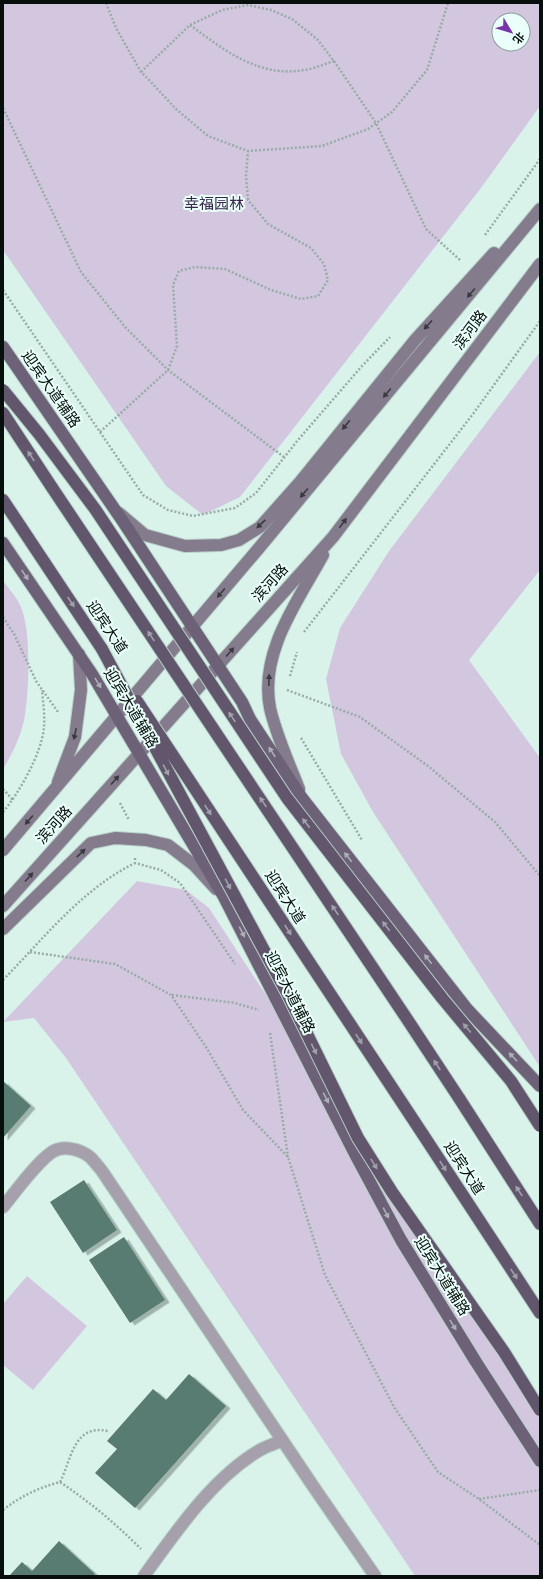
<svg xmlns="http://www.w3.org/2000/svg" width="543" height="1579" font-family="Karla,'Noto Sans SC',sans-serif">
  <defs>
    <filter id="shadow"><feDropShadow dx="4.5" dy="2.5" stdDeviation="0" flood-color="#0004"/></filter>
  </defs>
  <rect width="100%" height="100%" fill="#d9f3eb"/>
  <!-- green -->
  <path fill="#d3c7df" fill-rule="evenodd" d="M 3,3 L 540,3 L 540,106 L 481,188 L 240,497 L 203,515 L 166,486 L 3,250 ZM 499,20 L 523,20 L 523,44 L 499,44 Z
    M 540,352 L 540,570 L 469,660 L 540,758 L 540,1067 L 373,812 L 341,754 L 326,679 L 340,628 L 389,551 Z
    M 3,580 C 8,588 15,595 19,603 C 32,626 29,688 25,715 C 22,734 13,753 3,769 Z
    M 137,881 L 186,890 L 209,908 L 540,1413 L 540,1576 L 415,1576 L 66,1058 L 34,1018 L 3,1022 Z
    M 27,1276 L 87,1326 L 33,1390 L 3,1365 L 3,1304 Z"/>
  <!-- building -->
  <path fill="#587b72" filter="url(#shadow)" d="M 3,1081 L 31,1106 L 3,1138 Z
    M 84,1180 L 117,1230 L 83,1253 L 50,1202 Z
    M 124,1237 L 165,1300 L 130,1323 L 89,1260 Z
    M 189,1374 L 226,1406 L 135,1508 L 95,1473 L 117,1449 L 107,1441 L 153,1389 L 166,1400 Z
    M 59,1541 L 95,1574 L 93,1576 L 9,1576 L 22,1562 L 32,1571 Z"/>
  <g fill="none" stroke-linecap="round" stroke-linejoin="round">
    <!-- service casing -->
    <g stroke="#b7cfc7" stroke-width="14">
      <path id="service" d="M 3,1207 C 16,1191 36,1163 52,1152 C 63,1145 80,1149 90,1157 C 94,1161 98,1166 102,1171 L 313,1486 L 375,1576
        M 144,1576 C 175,1533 213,1477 260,1450 C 267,1446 275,1444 282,1440"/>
    </g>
    <!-- secondary casing -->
    <g stroke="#b7cfc7" stroke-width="14">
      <path id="secondary" d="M 119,513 L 145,535 L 185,546 L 221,545 L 239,540 L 260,527 L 300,482 L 415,340 L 494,253
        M 58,782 L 75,737 L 81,690 L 79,654
        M 299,789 C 289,763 276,735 270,708 C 259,652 298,601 323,555
        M 3,850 L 259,548 L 540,209
        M 3,906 L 333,537 L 540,264
        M 3,929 L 91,843 L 115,838 L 146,840 L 168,845 L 194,865 L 216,889"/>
    </g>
    <!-- primary casing -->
    <g stroke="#b7cfc7" stroke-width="14">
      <path id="primary" d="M 3,347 L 122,520 L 242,702 L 250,719 L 302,798 L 467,1009 L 540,1086
        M 3,543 L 92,674 L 224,897 L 356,1156 L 401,1240 L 476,1362 L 540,1461"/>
    </g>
    <!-- trunk casing -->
    <g stroke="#b7cfc7" stroke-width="14">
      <path id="trunk" d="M 3,413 L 53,489
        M 3,500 L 102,649
        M 459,1098 L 540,1224
        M 422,1133 L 540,1313"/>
    </g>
    <!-- path -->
    <path stroke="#98aca6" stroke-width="2.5" stroke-dasharray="2 2" stroke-linecap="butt" d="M 106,3 L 116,28 L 141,72 L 149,80 L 176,109 L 208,136 L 248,151 L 322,146 L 368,129 L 392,112 L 427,70 L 448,3
      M 190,25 C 224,50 259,78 304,70 C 314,69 324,64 334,61
      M 141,72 L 190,25 L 222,10 L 248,5 L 271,10 L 292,19 L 317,39 L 334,61 L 376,123 L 426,229 L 461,261
      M 3,108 L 81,272 L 125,327 L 168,370 L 284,457
      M 485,235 L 540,159
      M 3,290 L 143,495 L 168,510 L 193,516 L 235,508 L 256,493 L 298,440 L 362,366 L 390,337
      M 100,432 L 168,370 L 177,346 L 173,285 L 179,271 L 195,267 L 225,269 L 271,290 L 301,299 L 318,296 L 328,280 L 324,264 L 311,248 L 268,224 L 248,200 L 246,176 L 248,151
      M 3,617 L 14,634 L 36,681 L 58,712
      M 304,632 L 473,414 L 540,321
      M 290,676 L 297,652
      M 287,690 L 360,717 L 428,766 L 495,822 L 540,876
      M 301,738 L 362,840
      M 3,789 L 13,800
      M 120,803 L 129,820
      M 3,812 C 19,793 42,753 44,727 C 45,715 43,702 42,690
      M 135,858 L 135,863 L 161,870 L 180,883 L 235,964
      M 30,952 L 115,964 L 171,995 L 206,1047 L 243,1110 L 288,1157 L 325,1275 L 394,1407 L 438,1472 L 479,1499 L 540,1545
      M 3,980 C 44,938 82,889 135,863
      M 172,995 L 235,1003 L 259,1010
      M 270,1033 L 288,1157
      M 60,1482 C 91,1503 115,1523 141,1549
      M 479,1499 L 540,1490
      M 3,1510 C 21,1496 38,1488 60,1482 C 72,1459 73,1424 108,1431"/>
    <!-- service -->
    <use href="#service" stroke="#a6a0ac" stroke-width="12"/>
    <!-- secondary -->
    <use href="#secondary" stroke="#847b8d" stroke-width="12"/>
    <!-- primary -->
    <use href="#primary" stroke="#6c6176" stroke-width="12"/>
    <!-- trunk -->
    <use href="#trunk" stroke="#62566c" stroke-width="12"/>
    <!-- trunk-bridge casing -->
    <g stroke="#b7cfc7" stroke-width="14" stroke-linecap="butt">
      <path id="trunk-bridge" d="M 3,390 L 39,434 L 95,509 L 287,798 L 442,998 L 511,1081 L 540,1126
        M 53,489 L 405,1016 L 459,1098
        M 102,649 L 287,993 L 358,1138 L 392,1192 L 504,1352 L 540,1410
        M 137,701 L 422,1133"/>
    </g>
    <!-- trunk-bridge -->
    <use href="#trunk-bridge" stroke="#62566c" stroke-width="12"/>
  </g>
  <!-- one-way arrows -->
  <defs><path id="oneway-solid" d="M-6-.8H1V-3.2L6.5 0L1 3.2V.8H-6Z"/></defs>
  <g fill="#393a40">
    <use href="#oneway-solid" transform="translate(471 293) rotate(130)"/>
    <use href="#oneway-solid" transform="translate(428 325) rotate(132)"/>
    <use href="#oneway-solid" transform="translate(387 393) rotate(130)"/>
    <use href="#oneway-solid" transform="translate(346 425) rotate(129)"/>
    <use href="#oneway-solid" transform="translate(304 493) rotate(130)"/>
    <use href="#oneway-solid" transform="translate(343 523) rotate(-53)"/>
    <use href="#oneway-solid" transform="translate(261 524) rotate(137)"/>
    <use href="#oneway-solid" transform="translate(221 593) rotate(130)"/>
    <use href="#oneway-solid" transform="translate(230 652) rotate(-48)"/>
    <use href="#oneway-solid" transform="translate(269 680) rotate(-88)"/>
    <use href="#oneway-solid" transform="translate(75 734) rotate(102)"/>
    <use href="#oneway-solid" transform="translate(115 780) rotate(-48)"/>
    <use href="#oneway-solid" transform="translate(29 820) rotate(131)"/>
    <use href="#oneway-solid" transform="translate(81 853) rotate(-44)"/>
    <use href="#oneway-solid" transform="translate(29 877) rotate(-48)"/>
  </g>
  <g fill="#9fa2ab">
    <use href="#oneway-solid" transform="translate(31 456) rotate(-123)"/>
    <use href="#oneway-solid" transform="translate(71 602) rotate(56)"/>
    <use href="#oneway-solid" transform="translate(151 636) rotate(-124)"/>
    <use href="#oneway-solid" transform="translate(232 717) rotate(-124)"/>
    <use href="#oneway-solid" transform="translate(166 770) rotate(62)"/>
    <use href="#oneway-solid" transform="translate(263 802) rotate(-124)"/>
    <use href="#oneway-solid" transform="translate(208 810) rotate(57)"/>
    <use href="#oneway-solid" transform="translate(306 823) rotate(-128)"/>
    <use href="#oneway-solid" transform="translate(228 884) rotate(62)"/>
    <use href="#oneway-solid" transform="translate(335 910) rotate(-124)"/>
    <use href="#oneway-solid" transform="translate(386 926) rotate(-128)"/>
    <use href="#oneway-solid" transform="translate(288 930) rotate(57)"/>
    <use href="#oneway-solid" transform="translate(467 1028) rotate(-130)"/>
    <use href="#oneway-solid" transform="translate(359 1039) rotate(57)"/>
    <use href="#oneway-solid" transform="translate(314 1049) rotate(64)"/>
    <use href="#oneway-solid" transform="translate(437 1065) rotate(-123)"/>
    <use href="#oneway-solid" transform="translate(374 1164) rotate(58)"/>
    <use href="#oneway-solid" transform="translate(443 1166) rotate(57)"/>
    <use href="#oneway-solid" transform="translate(519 1191) rotate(-123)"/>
    <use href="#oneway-solid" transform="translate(514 1274) rotate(57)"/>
  </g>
  <g fill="#abb0b8">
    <use href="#oneway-solid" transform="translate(25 575) rotate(56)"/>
    <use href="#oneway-solid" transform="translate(98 683) rotate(59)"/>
    <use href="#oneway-solid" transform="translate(272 752) rotate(-123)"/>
    <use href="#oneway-solid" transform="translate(348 857) rotate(-128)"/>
    <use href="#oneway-solid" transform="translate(242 932) rotate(63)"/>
    <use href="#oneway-solid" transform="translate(428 959) rotate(-128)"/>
    <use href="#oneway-solid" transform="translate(513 1057) rotate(-134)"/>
    <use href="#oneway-solid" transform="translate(326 1098) rotate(63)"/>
    <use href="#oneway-solid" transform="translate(386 1213) rotate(62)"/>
    <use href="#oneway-solid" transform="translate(453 1325) rotate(58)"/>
  </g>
  <g text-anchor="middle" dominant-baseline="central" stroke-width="4" stroke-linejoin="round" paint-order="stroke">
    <!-- park labels -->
    <g font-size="15" fill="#3a254c" stroke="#eafff9">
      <text x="214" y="204">幸福园林</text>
    </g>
    <!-- street labels -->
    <g font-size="15" fill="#070f0d" stroke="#eafff9">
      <text transform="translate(470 330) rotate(-53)">滨河路</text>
      <text transform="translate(51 389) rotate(55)">迎宾大道辅路</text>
      <text transform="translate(270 583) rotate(-48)">滨河路</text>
      <text transform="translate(107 627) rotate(56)">迎宾大道</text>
      <text transform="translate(131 708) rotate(59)">迎宾大道辅路</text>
      <text transform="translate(54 825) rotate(-48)">滨河路</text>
      <text transform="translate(285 897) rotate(57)">迎宾大道</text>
      <text transform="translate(290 992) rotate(63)">迎宾大道辅路</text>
      <text transform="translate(464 1168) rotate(57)">迎宾大道</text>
      <text transform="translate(442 1276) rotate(58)">迎宾大道辅路</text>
    </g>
  </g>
  <!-- border -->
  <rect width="543" height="1579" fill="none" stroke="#070f0d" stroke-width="8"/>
  <!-- north arrow -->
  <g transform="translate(511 32) rotate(128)"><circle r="19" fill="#eafff9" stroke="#8f9f9b"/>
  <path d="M0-3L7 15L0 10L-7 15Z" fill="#7835a9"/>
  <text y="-6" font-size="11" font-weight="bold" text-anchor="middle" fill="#070f0d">北</text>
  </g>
</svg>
